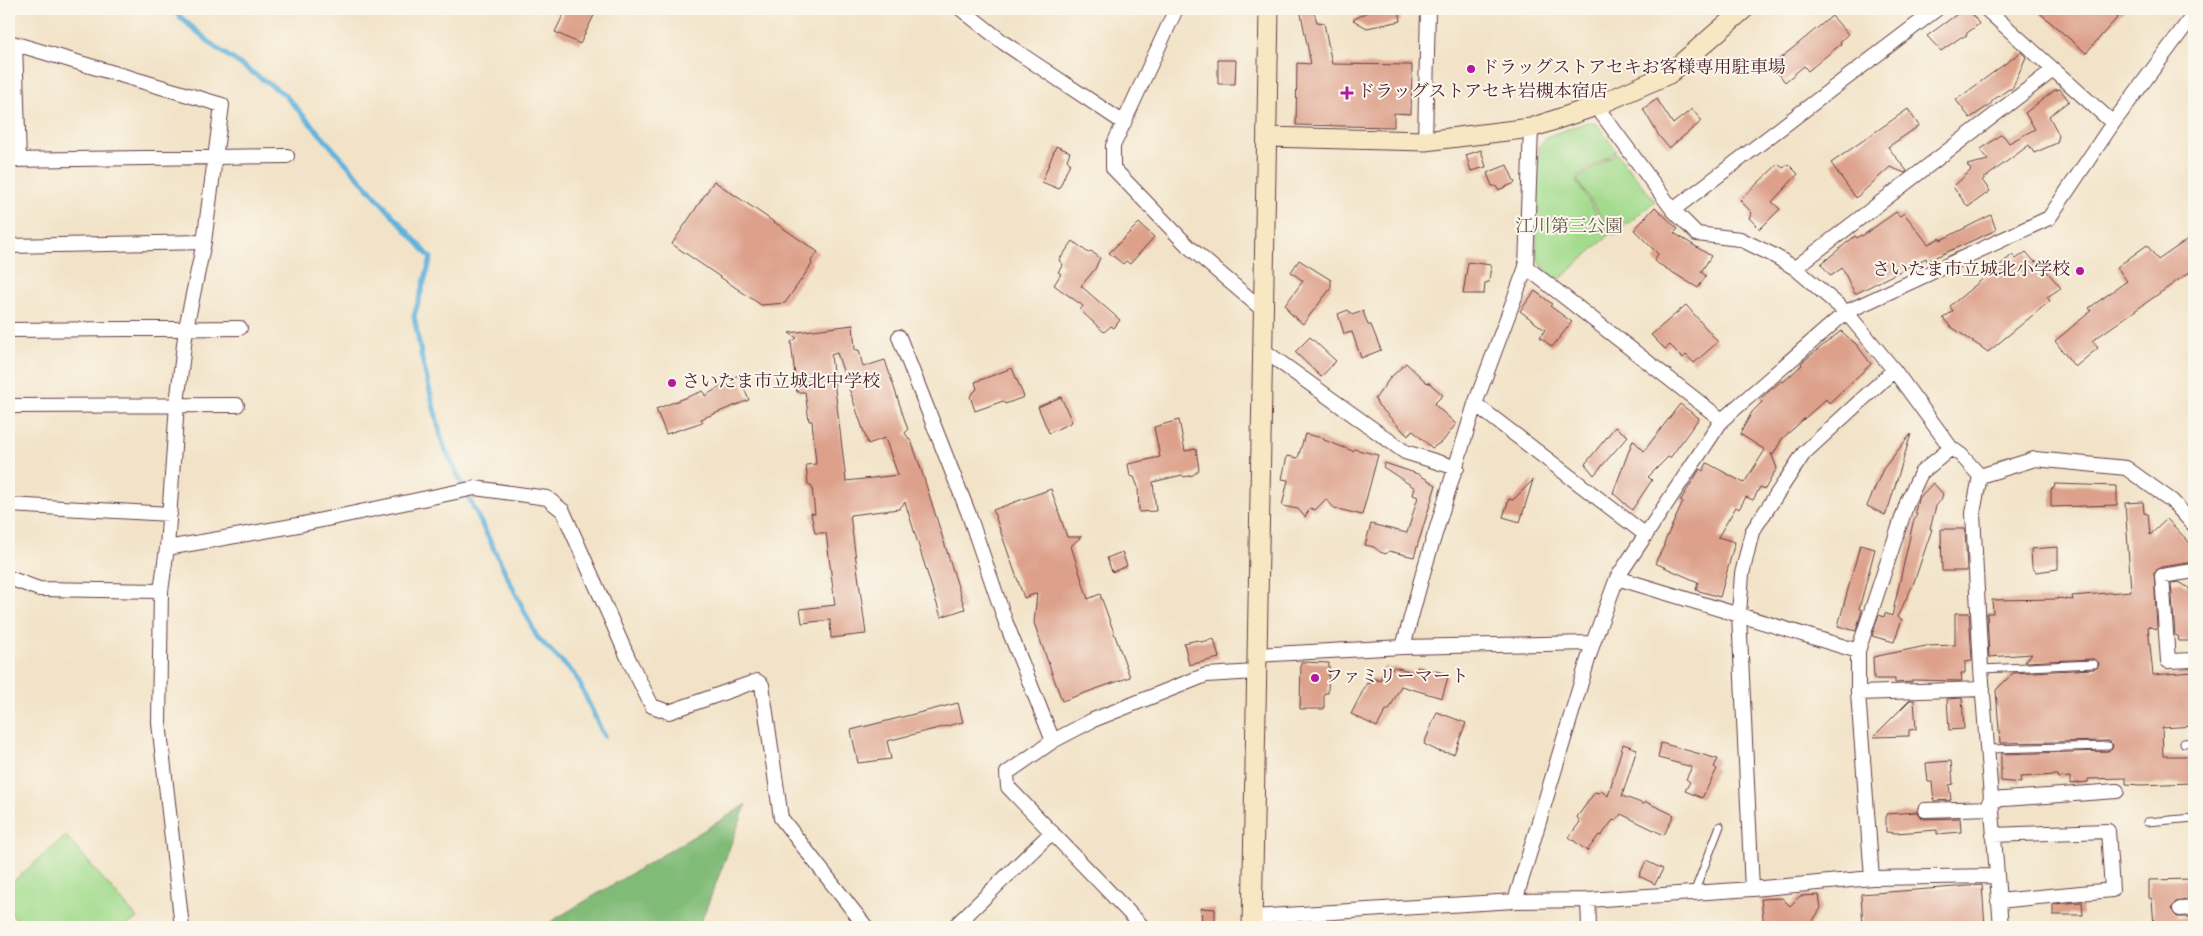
<svg xmlns="http://www.w3.org/2000/svg" width="2203" height="936" font-family="'Sorts Mill Goudy','Noto Serif JP',serif">
  <rect width="100%" height="100%" fill="#fbf7ec"/>
  <filter id="ink" filterUnits="userSpaceOnUse"><feTurbulence type="fractalNoise" baseFrequency=".02" numOctaves="2"/><feDisplacementMap in="SourceGraphic" scale="10" xChannelSelector="R" yChannelSelector="G"/><feConvolveMatrix kernelMatrix="1 2 1 2 8 2 1 2 1" color-interpolation-filters="sRGB"/></filter>
  <filter id="wash" filterUnits="userSpaceOnUse"><feTurbulence type="fractalNoise" baseFrequency=".0096" numOctaves="4" result="noise"/><feDisplacementMap in="SourceGraphic" scale="20" xChannelSelector="R" yChannelSelector="G"/><feGaussianBlur stdDeviation="1.12" result="paint"/><feColorMatrix in="noise" values="0 0 0 0 0 0 0 0 0 0 0 0 0 0 0 0 0 1.4 0 .05"/><feComposite in="paint" operator="in"/></filter>
  <g filter="url(#wash)">
    <rect width="100%" height="100%" fill="#f2e3c8"/>
    <!-- green -->
    <path fill="#a2db8d" stroke="#767d5c" d="M 1587,122 L 1597,124 L 1616,151 L 1575,179 L 1610,234 L 1559,280 L 1544,269 L 1536,256 L 1539,147 L 1546,137 Z
      M 1616,153 L 1655,201 L 1614,235 L 1577,180 Z
      M 66,836 L 137,918 L 125,927 L 23,927 L 9,911 L 9,885 Z"/>
    <!-- forest -->
    <path fill="#81bb78" stroke="#666d52" d="M 746,805 L 699,927 L 542,927 Z"/>
    <g fill="none" stroke-linecap="round" stroke-linejoin="round">
      <!-- stream -->
      <path stroke="#61b2dc" stroke-width="5" d="M 175,9 L 178,15 L 215,47 L 284,94 L 431,258 L 414,316 L 422,359 L 443,445 L 537,637 L 576,676 L 604,736"/>
    </g>
    <g id="blocks">
      <!-- building -->
      <path fill="#dda18b" fill-rule="evenodd" d="M 566,9 L 597,9 L 580,44 L 555,32 Z
        M 1300,9 L 1313,9 L 1317,22 L 1324,23 L 1332,64 L 1412,65 L 1411,114 L 1394,113 L 1394,127 L 1296,125 L 1297,63 L 1311,64 Z
        M 1372,9 L 1399,9 L 1401,21 L 1367,28 L 1353,20 Z
        M 1964,9 L 1969,9 L 1979,24 L 1967,33 L 1966,37 L 1961,37 L 1941,51 L 1927,36 Z
        M 2035,9 L 2125,9 L 2086,53 Z
        M 1832,16 L 1848,34 L 1840,42 L 1841,44 L 1808,71 L 1804,66 L 1785,82 L 1772,65 Z
        M 2021,52 L 2026,57 L 2012,89 L 2009,89 L 1993,100 L 1990,105 L 1970,118 L 1956,100 Z
        M 1218,60 L 1236,60 L 1235,84 L 1218,84 Z
        M 2060,89 L 2069,101 L 2049,116 L 2059,135 L 2057,143 L 2034,153 L 2029,145 L 1982,180 L 1990,191 L 1968,207 L 1953,187 L 1971,170 L 1967,165 L 1988,160 L 1980,150 L 2000,135 L 2004,136 L 2009,143 L 2035,129 L 2025,113 L 2055,90 Z
        M 1657,99 L 1673,124 L 1692,109 L 1702,121 L 1669,148 L 1659,136 L 1643,109 Z
        M 1908,109 L 1919,126 L 1888,147 L 1907,171 L 1905,173 L 1890,167 L 1856,198 L 1831,163 Z
        M 1056,146 L 1070,152 L 1067,160 L 1070,163 L 1059,189 L 1042,182 Z
        M 1481,150 L 1486,167 L 1471,171 L 1466,155 Z
        M 1778,164 L 1783,168 L 1788,164 L 1798,174 L 1772,202 L 1780,209 L 1760,229 L 1749,218 L 1752,213 L 1740,200 Z
        M 1507,165 L 1515,183 L 1498,190 L 1496,186 L 1492,186 L 1487,173 Z
        M 714,181 L 818,252 L 811,261 L 812,264 L 785,303 L 761,305 L 672,244 Z
        M 1655,207 L 1678,229 L 1674,233 L 1711,256 L 1701,272 L 1706,276 L 1698,288 L 1654,261 L 1658,254 L 1634,230 Z
        M 1896,212 L 1900,216 L 1904,213 L 1928,244 L 1940,238 L 1941,240 L 1991,215 L 1996,230 L 1927,261 L 1926,258 L 1855,294 L 1842,268 L 1831,276 L 1821,264 L 1855,236 L 1857,238 L 1861,235 L 1862,236 Z
        M 1139,223 L 1154,237 L 1130,264 L 1126,261 L 1123,264 L 1109,253 Z
        M 2194,235 L 2194,269 L 2092,341 L 2098,348 L 2075,367 L 2055,341 L 2091,311 L 2089,308 L 2127,281 L 2117,267 L 2147,245 L 2158,260 Z
        M 1073,241 L 1088,253 L 1091,251 L 1100,258 L 1095,269 L 1081,286 L 1120,320 L 1114,328 L 1111,326 L 1104,332 L 1080,310 L 1083,306 L 1054,285 L 1061,274 L 1058,272 L 1063,265 L 1059,260 Z
        M 2026,252 L 2035,262 L 2038,261 L 2061,288 L 2047,297 L 2050,301 L 1988,352 L 1950,326 L 1943,318 L 1953,311 L 1950,306 L 2012,255 L 2016,259 Z
        M 1299,260 L 1331,280 L 1331,288 L 1303,324 L 1290,313 L 1285,305 L 1303,281 L 1291,272 Z
        M 1468,262 L 1491,265 L 1489,282 L 1485,283 L 1484,294 L 1463,294 Z
        M 1535,291 L 1552,304 L 1550,306 L 1572,322 L 1552,347 L 1540,337 L 1545,330 L 1520,311 Z
        M 1686,305 L 1718,342 L 1694,363 L 1686,355 L 1683,358 L 1670,345 L 1665,349 L 1651,335 Z
        M 1348,310 L 1352,315 L 1363,311 L 1368,325 L 1371,325 L 1381,350 L 1361,358 L 1352,332 L 1344,334 L 1338,314 Z
        M 853,325 L 855,350 L 859,350 L 863,367 L 885,360 L 908,430 L 905,433 L 912,443 L 922,472 L 965,609 L 941,617 L 905,502 L 899,509 L 850,515 L 866,634 L 831,638 L 830,620 L 802,623 L 800,609 L 835,605 L 826,533 L 815,533 L 811,513 L 815,514 L 812,487 L 808,484 L 806,465 L 816,464 L 812,421 L 809,421 L 805,392 L 797,392 L 791,342 L 797,338 L 789,333 ZM 837,353 L 868,444 L 885,438 L 898,475 L 846,481 L 831,355 Z
        M 1841,331 L 1856,344 L 1871,364 L 1829,403 L 1826,399 L 1782,439 L 1773,455 L 1771,453 L 1777,468 L 1765,489 L 1760,487 L 1753,500 L 1746,497 L 1739,509 L 1736,507 L 1718,537 L 1735,542 L 1720,597 L 1696,590 L 1698,582 L 1655,563 L 1664,546 L 1664,543 L 1683,502 L 1680,501 L 1700,469 L 1703,471 L 1707,463 L 1744,483 L 1765,450 L 1740,434 L 1752,412 L 1762,402 L 1760,399 L 1781,381 L 1783,382 L 1802,365 L 1801,363 Z
        M 1310,337 L 1336,361 L 1321,377 L 1295,352 Z
        M 1406,363 L 1427,383 L 1428,382 L 1443,395 L 1434,404 L 1456,424 L 1443,441 L 1432,448 L 1412,430 L 1408,436 L 1378,405 L 1375,399 L 1390,378 Z
        M 1012,368 L 1024,397 L 1005,404 L 1003,401 L 975,411 L 970,396 L 977,389 L 975,382 Z
        M 738,375 L 749,400 L 701,419 L 703,422 L 666,434 L 656,409 L 703,391 L 705,396 Z
        M 1061,397 L 1072,422 L 1049,433 L 1038,407 Z
        M 1680,404 L 1699,418 L 1670,458 L 1668,457 L 1648,477 L 1652,480 L 1632,510 L 1613,493 L 1633,440 L 1644,451 Z
        M 1179,420 L 1185,451 L 1196,449 L 1199,470 L 1193,475 L 1184,477 L 1182,475 L 1153,482 L 1156,511 L 1139,512 L 1138,487 L 1134,477 L 1130,476 L 1128,464 L 1160,457 L 1154,427 Z
        M 1615,427 L 1628,436 L 1594,475 L 1585,464 Z
        M 1305,434 L 1323,438 L 1324,440 L 1353,451 L 1354,449 L 1378,455 L 1362,515 L 1334,508 L 1326,499 L 1315,510 L 1310,508 L 1305,517 L 1298,509 L 1282,506 L 1288,480 L 1282,479 L 1287,456 L 1298,458 Z
        M 1911,434 L 1889,506 L 1885,515 L 1867,506 L 1883,469 Z
        M 1385,463 L 1418,474 L 1436,485 L 1414,557 L 1389,551 L 1386,554 L 1380,552 L 1374,547 L 1365,545 L 1371,524 L 1407,533 L 1418,497 L 1413,495 L 1415,488 L 1383,467 Z
        M 1533,480 L 1520,522 L 1503,517 L 1509,499 L 1513,500 Z
        M 1933,483 L 1943,494 L 1941,500 L 1936,506 L 1930,529 L 1932,529 L 1913,585 L 1897,617 L 1902,619 L 1894,642 L 1872,636 L 1879,615 L 1884,617 L 1885,613 L 1892,616 L 1913,523 L 1917,513 L 1915,512 L 1918,499 Z
        M 2055,484 L 2117,486 L 2117,505 L 2051,507 L 2051,489 L 2054,488 Z
        M 1051,489 L 1067,537 L 1081,537 L 1071,546 L 1088,599 L 1100,594 L 1130,677 L 1062,701 L 1034,623 L 1037,593 L 1024,598 L 993,510 Z
        M 2143,502 L 2144,513 L 2148,514 L 2150,535 L 2167,519 L 2193,546 L 2194,562 L 2161,567 L 2154,572 L 2157,629 L 2148,626 L 2153,675 L 2194,672 L 2194,726 L 2162,728 L 2163,756 L 2190,756 L 2191,783 L 2141,785 L 2126,784 L 2126,778 L 2088,779 L 2088,782 L 2070,784 L 2070,777 L 2058,778 L 2057,775 L 2020,777 L 2021,783 L 2001,781 L 2001,754 L 2108,751 L 2112,749 L 2113,745 L 2108,741 L 2000,743 L 1996,690 L 2013,673 L 2094,669 L 2098,667 L 2099,663 L 2094,659 L 2025,662 L 2032,654 L 1989,657 L 1987,613 L 1993,613 L 1992,600 L 2058,599 L 2057,598 L 2073,600 L 2072,596 L 2131,591 L 2125,503 Z
        M 1941,529 L 1965,529 L 1967,571 L 1942,571 Z
        M 1860,545 L 1875,549 L 1859,609 L 1862,610 L 1856,631 L 1838,626 Z
        M 2058,547 L 2058,569 L 2036,572 L 2032,567 L 2031,549 Z
        M 1122,552 L 1127,566 L 1112,572 L 1107,558 Z
        M 2179,582 L 2189,588 L 2194,617 L 2194,641 L 2179,641 L 2178,636 L 2175,635 L 2171,583 Z
        M 1955,613 L 1969,613 L 1972,661 L 1965,662 L 1965,673 L 1961,673 L 1962,681 L 1912,680 L 1912,682 L 1895,683 L 1895,679 L 1874,679 L 1873,657 L 1926,646 L 1955,645 Z
        M 1214,639 L 1219,658 L 1189,665 L 1184,643 L 1198,640 L 1201,642 Z
        M 1301,662 L 1329,663 L 1328,693 L 1324,693 L 1324,709 L 1300,709 Z
        M 1384,666 L 1392,669 L 1394,667 L 1413,672 L 1418,667 L 1444,673 L 1448,677 L 1442,698 L 1401,686 L 1389,710 L 1386,710 L 1377,727 L 1351,714 L 1367,683 L 1369,684 L 1373,678 L 1380,681 Z
        M 1962,698 L 1964,729 L 1949,730 L 1947,699 Z
        M 1910,700 L 1914,700 L 1916,729 L 1909,730 L 1909,736 L 1873,737 Z
        M 958,703 L 963,722 L 887,741 L 891,759 L 858,763 L 851,730 Z
        M 1437,712 L 1466,723 L 1454,754 L 1438,751 L 1424,744 Z
        M 1661,743 L 1718,759 L 1714,767 L 1717,769 L 1702,798 L 1685,791 L 1690,782 L 1686,779 L 1692,767 L 1658,758 Z
        M 1623,744 L 1637,749 L 1622,796 L 1644,804 L 1646,802 L 1674,815 L 1664,835 L 1621,814 L 1616,821 L 1613,820 L 1601,836 L 1599,835 L 1587,851 L 1569,837 L 1580,822 L 1577,817 L 1595,792 L 1599,793 L 1601,791 L 1608,796 Z
        M 1951,761 L 1953,784 L 1949,785 L 1951,800 L 1934,801 L 1932,782 L 1928,782 L 1926,763 Z
        M 1917,812 L 1920,817 L 1925,819 L 1960,818 L 1961,832 L 1937,834 L 1937,830 L 1896,833 L 1886,832 L 1886,814 Z
        M 1646,861 L 1663,869 L 1655,884 L 1639,876 Z
        M 2194,879 L 2194,899 L 2176,902 L 2171,909 L 2177,917 L 2194,917 L 2194,927 L 2154,927 L 2152,899 L 2149,898 L 2149,880 Z
        M 1982,885 L 1985,927 L 1863,927 L 1861,894 Z
        M 1819,895 L 1821,908 L 1809,927 L 1764,927 L 1761,899 L 1782,898 L 1790,906 L 1800,896 Z
        M 2082,902 L 2083,915 L 2053,915 L 2053,904 Z
        M 1201,908 L 1215,909 L 1215,927 L 1202,927 Z"/>
    </g>
  </g>
  <g filter="url(#ink)">
    <use href="#blocks" fill-opacity="0" stroke="#633c43" stroke-width="1"/>
    <g fill="none" stroke-linecap="round" stroke-linejoin="round">
      <!-- lane casing -->
      <g stroke="#633c43" stroke-width="9">
        <path id="lane" d="M 1981,669 L 2094,664
          M 2184,743 L 2194,742
          M 1988,749 L 2108,746
          M 2147,822 L 2194,818
          M 1694,893 L 1720,826"/>
      </g>
      <!-- street casing -->
      <g stroke="#633c43" stroke-width="16">
        <path id="street" d="M 961,9 L 1004,43 L 1124,123
          M 1176,9 L 1113,146 L 1113,168 L 1188,246 L 1264,311
          M 1986,9 L 2113,123
          M 9,42 L 222,105 L 204,242 L 186,328 L 177,404 L 167,548 L 161,591 L 159,723 L 182,927
          M 15,44 L 19,160
          M 1596,106 L 1673,210 L 1697,234 L 1740,239 L 1771,254 L 1795,268 L 1846,312 L 1894,370 L 1951,448 L 1961,455 L 1980,476
          M 1425,141 L 1428,9
          M 9,160 L 287,156
          M 1673,210 L 1937,9
          M 9,246 L 204,242
          M 1526,267 L 1722,420
          M 1795,268 L 2053,70
          M 9,330 L 240,328
          M 899,337 L 968,512 L 1006,623 L 1053,741
          M 1263,350 L 1405,452 L 1457,468
          M 1475,404 L 1646,535
          M 9,406 L 237,405
          M 1980,476 L 1973,513 L 1981,669 L 2001,927
          M 1980,476 L 2035,459 L 2126,468 L 2172,501 L 2194,525
          M 9,505 L 170,514
          M 167,548 L 298,525 L 475,488 L 547,498 L 563,511 L 629,660 L 652,706 L 669,712 L 757,681 L 762,685 L 781,818 L 866,927
          M 2194,571 L 2162,576 L 2168,661 L 2194,660
          M 9,578 L 39,589 L 161,591
          M 1617,578 L 1858,651
          M 1403,647 L 1423,573 L 1475,404 L 1526,267 L 1531,128
          M 1256,655 L 1403,647 L 1593,643
          M 1858,693 L 1983,689
          M 1990,800 L 2117,791
          M 1925,810 L 1991,808
          M 1993,835 L 2108,831 L 2112,890 L 1998,901
          M 1872,878 L 1858,693 L 1858,651 L 1908,500 L 1921,473 L 1951,448
          M 1752,889 L 1739,614 L 1742,574 L 1752,532 L 1804,453 L 1894,370
          M 1588,900 L 1589,927
          M 1515,901 L 1593,643 L 1617,578 L 1722,420 L 1846,312 L 2049,218 L 2113,123 L 2194,14
          M 2180,909 L 2194,908
          M 1252,917 L 1515,901 L 1588,900 L 1752,889 L 1872,878 L 1996,876
          M 954,927 L 1052,832
          M 1143,927 L 1008,787 L 1007,773 L 1053,741 L 1093,720 L 1206,675 L 1256,672"/>
      </g>
      <!-- secondary casing -->
      <g stroke="#633c43" stroke-width="21">
        <path id="secondary" d="M 1267,137 L 1425,141 L 1531,128 L 1596,106 L 1669,74 L 1744,9
          M 1252,927 L 1269,9"/>
      </g>
      <!-- lane -->
      <use href="#lane" stroke="#fff" stroke-width="7"/>
      <!-- street -->
      <use href="#street" stroke="#fff" stroke-width="14"/>
      <!-- secondary -->
      <use href="#secondary" stroke="#f7e8c3" stroke-width="19"/>
    </g>
  </g>
  <!-- markers -->
  <g fill="#b5179e" stroke="#fbf7ec" stroke-width="2">
    <circle cx="1471" cy="69" r="5"/>
    <path d="M1344.5 85.5h5v5h5v5h-5v5h-5v-5h-5v-5h5z"/>
    <circle cx="2080" cy="271" r="5"/>
    <circle cx="672" cy="383" r="5"/>
    <circle cx="1315" cy="678" r="5"/>
  </g>
  <g text-anchor="middle" dominant-baseline="central" stroke-width="4" stroke-linejoin="round" paint-order="stroke">
    <!-- poi labels -->
    <g font-size="18" fill="#4a1f2b" stroke="#fbf7ec" text-anchor="start">
      <text x="1481" y="69">ドラッグストアセキお客様専用駐車場</text>
      <text x="1357" y="93">ドラッグストアセキ岩槻本宿店</text>
      <text x="2070" y="271" text-anchor="end">さいたま市立城北小学校</text>
      <text x="682" y="383">さいたま市立城北中学校</text>
      <text x="1325" y="678">ファミリーマート</text>
    </g>
    <!-- park labels -->
    <g font-size="18" fill="#645748" stroke="#fbf7ec">
      <text x="1569" y="228">江川第三公園</text>
    </g>
  </g>
  <!-- margin -->
  <rect width="2203" height="936" fill="none" stroke="#fbf7ec" stroke-width="30"/>
</svg>
